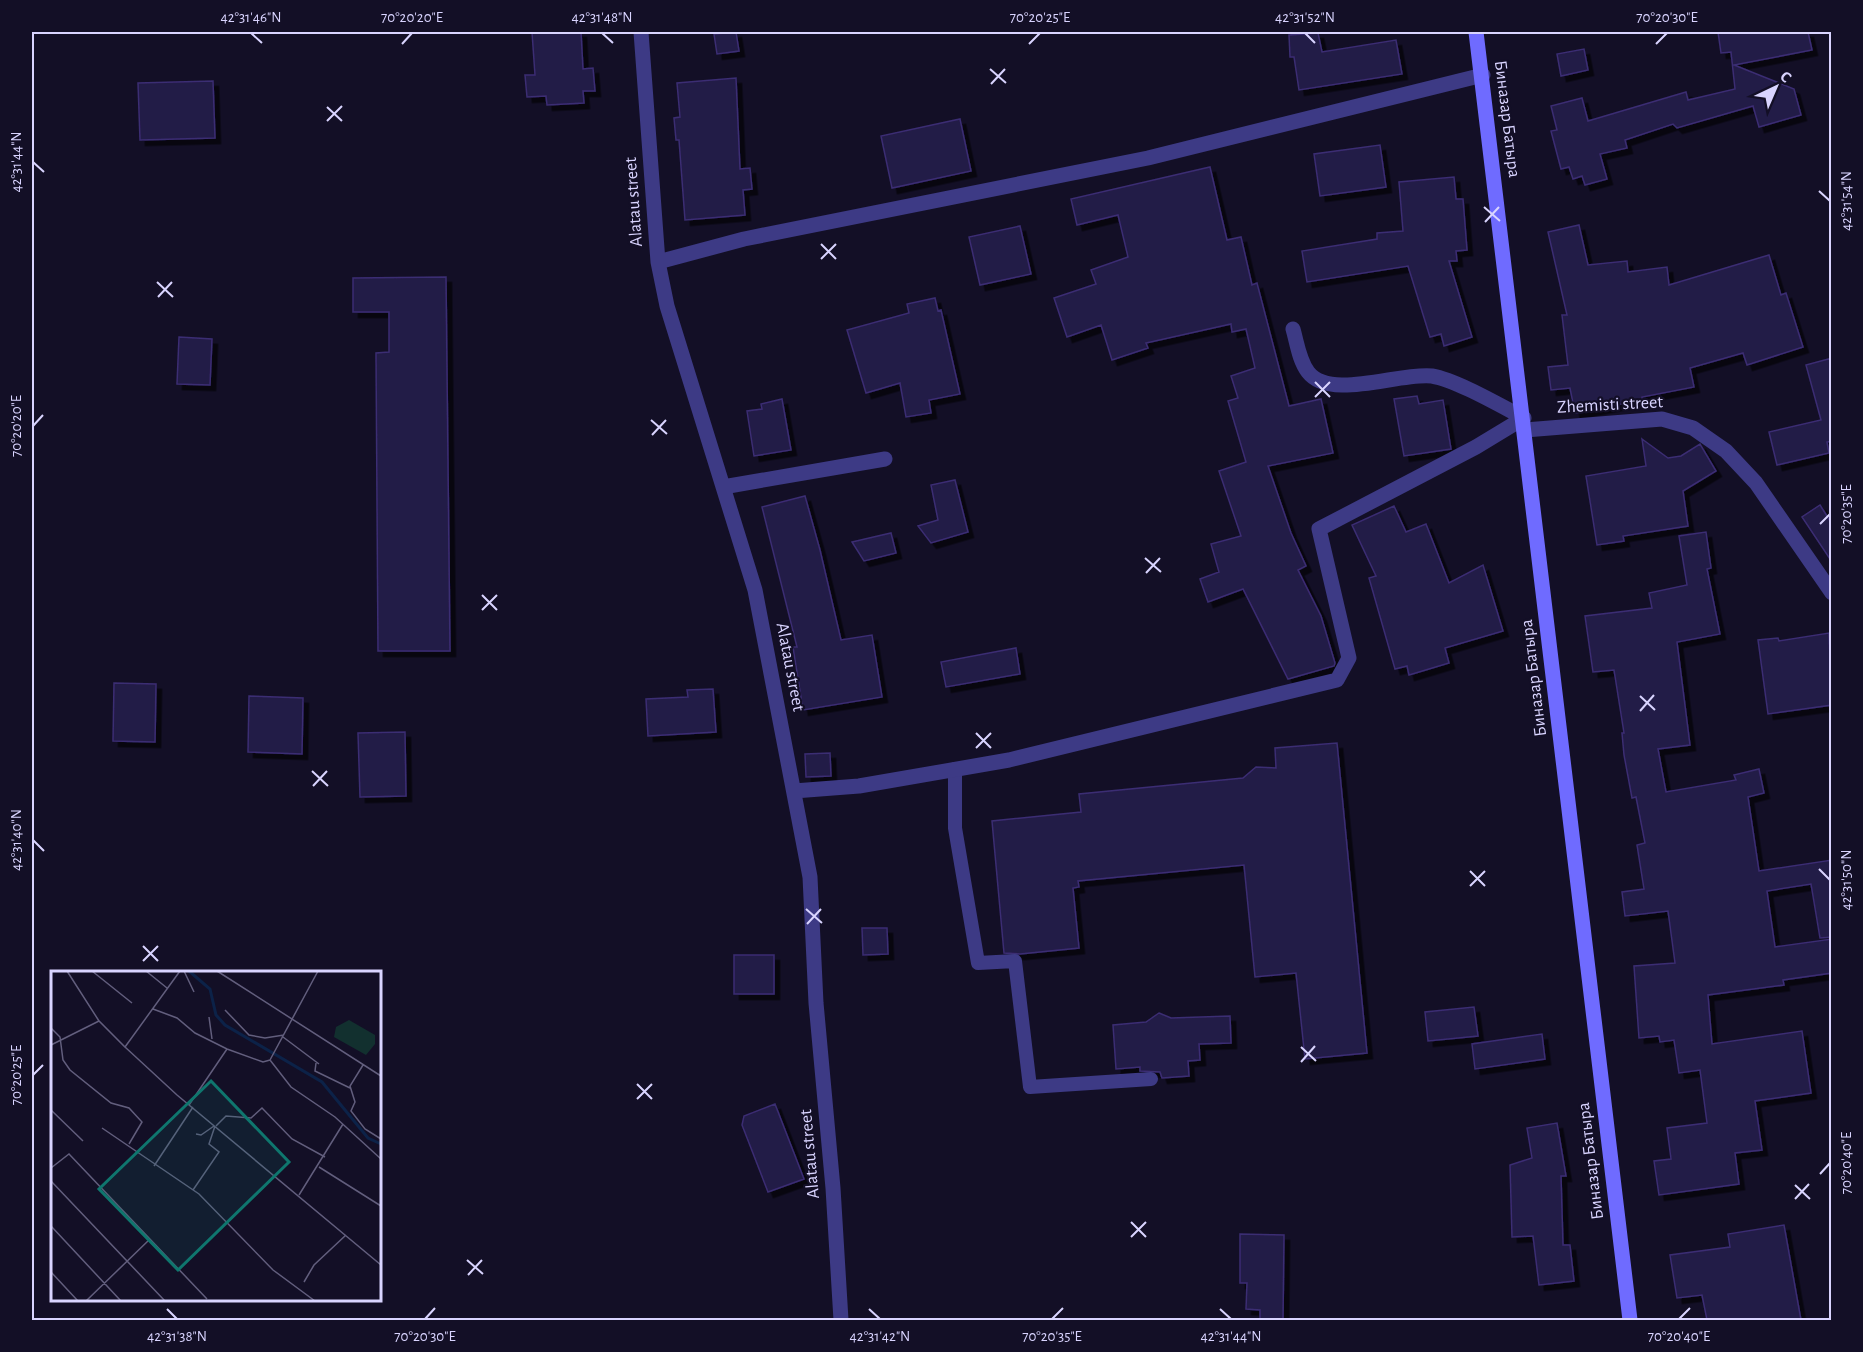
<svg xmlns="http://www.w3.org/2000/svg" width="1863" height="1352" font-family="'Alegreya Sans',sans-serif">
  <defs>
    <filter id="shadow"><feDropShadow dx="5.5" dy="5.5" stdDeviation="0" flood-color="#0009"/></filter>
  </defs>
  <rect width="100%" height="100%" fill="#130f26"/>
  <!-- building -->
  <path fill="#241b47" stroke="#3b2d73" stroke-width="1.5" filter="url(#shadow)" d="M 532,32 L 581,32 L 583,69 L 593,68 L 595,91 L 583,91 L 584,103 L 547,105 L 546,96 L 527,97 L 525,75 L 535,75 Z
    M 736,32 L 739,51 L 717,54 L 714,34 Z
    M 1718,32 L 1808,32 L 1812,50 L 1734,65 L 1794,89 L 1801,115 L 1759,127 L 1753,106 L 1677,128 L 1673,124 L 1625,140 L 1627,148 L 1600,154 L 1607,179 L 1585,185 L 1582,176 L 1573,179 L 1569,167 L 1561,169 L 1551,131 L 1557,130 L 1551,106 L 1582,98 L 1588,121 L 1686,92 L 1688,100 L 1735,89 L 1731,52 L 1721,53 Z
    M 1318,33 L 1322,52 L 1396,40 L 1402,74 L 1299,90 L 1294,57 L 1290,57 L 1289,35 Z
    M 1584,49 L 1588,70 L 1561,76 L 1557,54 Z
    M 736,78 L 740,169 L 750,168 L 752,189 L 743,190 L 745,215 L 685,220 L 679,140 L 676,140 L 674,118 L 680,117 L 677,83 Z
    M 213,81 L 215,138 L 140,140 L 138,83 Z
    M 960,119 L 971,171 L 892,188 L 881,136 Z
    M 1380,145 L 1386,187 L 1320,196 L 1314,154 Z
    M 1210,167 L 1227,240 L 1241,237 L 1252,285 L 1257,283 L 1289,406 L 1321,399 L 1333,453 L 1268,466 L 1291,533 L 1306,566 L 1298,570 L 1321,616 L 1335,663 L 1334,666 L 1288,679 L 1243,589 L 1208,602 L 1200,579 L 1219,572 L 1211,544 L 1241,536 L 1219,471 L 1246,462 L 1228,401 L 1238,398 L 1231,376 L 1255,368 L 1246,329 L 1232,332 L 1231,324 L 1146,343 L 1148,348 L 1112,360 L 1101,325 L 1067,337 L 1054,298 L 1096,284 L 1091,270 L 1128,257 L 1118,215 L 1077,225 L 1071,199 Z
    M 1454,177 L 1456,199 L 1463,199 L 1467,250 L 1456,251 L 1457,261 L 1449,261 L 1472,337 L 1444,346 L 1441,334 L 1430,337 L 1408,266 L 1307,282 L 1302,251 L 1377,239 L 1377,233 L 1403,231 L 1399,182 Z
    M 1579,225 L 1588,265 L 1627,261 L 1628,272 L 1667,267 L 1669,285 L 1769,255 L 1781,295 L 1786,293 L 1803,347 L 1747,365 L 1743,353 L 1690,368 L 1694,387 L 1642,397 L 1642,400 L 1575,413 L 1570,388 L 1551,390 L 1548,367 L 1568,365 L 1562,315 L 1567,315 L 1548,232 Z
    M 1020,226 L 1031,274 L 980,285 L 969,237 Z
    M 446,277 L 450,651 L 378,651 L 376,353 L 389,352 L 389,312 L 353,312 L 353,278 Z
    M 935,298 L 938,311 L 941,310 L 960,394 L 929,400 L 931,413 L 906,417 L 900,383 L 866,393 L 847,330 L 909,313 L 907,304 Z
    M 179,337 L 212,339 L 210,385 L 177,384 Z
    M 1832,358 L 1832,441 L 1827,442 L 1829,453 L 1777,465 L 1769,432 L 1821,420 L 1806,365 Z
    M 1417,396 L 1419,404 L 1443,400 L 1451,449 L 1404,456 L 1394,399 Z
    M 782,399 L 791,450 L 754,456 L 747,411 L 762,409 L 761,404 Z
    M 1642,439 L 1668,458 L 1681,456 L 1700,444 L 1716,471 L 1683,491 L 1688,526 L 1623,536 L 1624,541 L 1597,545 L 1586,476 L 1646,466 Z
    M 955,480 L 968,532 L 931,543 L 918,526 L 938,520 L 931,485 Z
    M 805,496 L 820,550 L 841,640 L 872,635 L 882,697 L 803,710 L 793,647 L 797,647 L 762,507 Z
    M 1820,505 L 1832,524 L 1832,562 L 1802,517 Z
    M 1394,506 L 1406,532 L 1426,524 L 1449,583 L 1483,565 L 1503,631 L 1445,648 L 1449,663 L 1409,675 L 1407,666 L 1395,669 L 1369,578 L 1376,576 L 1352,525 Z
    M 1706,532 L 1711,568 L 1707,569 L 1720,634 L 1677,642 L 1690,745 L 1658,749 L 1666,792 L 1736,780 L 1734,775 L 1759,769 L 1764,793 L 1748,797 L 1759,871 L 1832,860 L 1832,937 L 1820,938 L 1811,884 L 1767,891 L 1775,947 L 1832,939 L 1832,973 L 1783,980 L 1784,985 L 1708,995 L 1712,1044 L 1802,1031 L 1811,1093 L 1755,1101 L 1762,1150 L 1735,1153 L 1739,1184 L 1659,1195 L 1654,1161 L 1671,1159 L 1667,1128 L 1707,1123 L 1700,1070 L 1679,1073 L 1674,1040 L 1660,1042 L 1659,1036 L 1639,1038 L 1634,966 L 1675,963 L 1668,911 L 1625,916 L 1622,892 L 1644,889 L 1637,845 L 1645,843 L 1636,797 L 1632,798 L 1624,755 L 1622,733 L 1624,733 L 1614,670 L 1593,672 L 1585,616 L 1652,608 L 1649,593 L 1687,585 L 1679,536 Z
    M 891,533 L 896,553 L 864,561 L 852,542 Z
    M 1829,633 L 1832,705 L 1768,714 L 1758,640 L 1778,638 L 1779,641 Z
    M 1016,648 L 1020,674 L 946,687 L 941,662 Z
    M 114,683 L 156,684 L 155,742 L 113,741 Z
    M 713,689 L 716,732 L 648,736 L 646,699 L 688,697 L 687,690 Z
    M 249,696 L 303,698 L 302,754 L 248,752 Z
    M 405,732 L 406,796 L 360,797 L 358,733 Z
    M 1337,743 L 1367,1053 L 1305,1059 L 1296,973 L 1255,977 L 1244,865 L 1078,881 L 1079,887 L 1073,888 L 1079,948 L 1020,954 L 1004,953 L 992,821 L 1081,812 L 1079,794 L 1243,778 L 1256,767 L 1276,768 L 1275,748 Z
    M 830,753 L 831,776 L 806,777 L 805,754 Z
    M 862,928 L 887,928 L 888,954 L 863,955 Z
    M 734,955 L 774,955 L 774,994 L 734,994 Z
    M 1474,1007 L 1478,1036 L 1428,1041 L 1425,1012 Z
    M 1159,1013 L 1171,1018 L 1230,1016 L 1231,1043 L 1199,1044 L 1200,1060 L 1188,1061 L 1189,1076 L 1162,1078 L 1160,1072 L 1140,1071 L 1140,1067 L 1116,1069 L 1113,1025 L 1146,1022 Z
    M 1542,1034 L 1545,1059 L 1475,1069 L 1472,1044 Z
    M 775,1104 L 804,1179 L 768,1192 L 742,1125 L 744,1116 Z
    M 1557,1123 L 1566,1176 L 1561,1176 L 1563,1245 L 1570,1245 L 1574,1281 L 1539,1285 L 1533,1236 L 1512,1237 L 1510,1165 L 1532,1158 L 1527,1128 Z
    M 1784,1225 L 1801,1320 L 1707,1320 L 1702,1295 L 1677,1298 L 1670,1255 L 1730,1247 L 1728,1234 Z
    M 1240,1234 L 1284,1235 L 1283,1320 L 1260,1320 L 1260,1310 L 1246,1309 L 1247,1283 L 1240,1283 Z"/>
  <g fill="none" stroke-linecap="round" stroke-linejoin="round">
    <!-- lane -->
    <path stroke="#3d3a85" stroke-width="14" d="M 955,769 L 955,828 L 978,963 L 1015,961 L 1030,1087 L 1151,1079"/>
    <!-- street -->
    <path stroke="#3d3a85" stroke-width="15" d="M 641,32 L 658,262 L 667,306 L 755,590 L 810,877 L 816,1003 L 833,1188 L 841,1320
      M 658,262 L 744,239 L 1148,158 L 1483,75
      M 1293,329 C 1297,343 1299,360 1308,372 C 1330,401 1400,372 1432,376 C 1456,380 1501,406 1524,418
      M 1525,430 L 1662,419 L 1693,428 L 1726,451 L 1756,483 L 1832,593
      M 723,487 L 885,459
      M 794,791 L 859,786 L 1009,760 L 1337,680 L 1349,658 L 1319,529 L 1476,447 L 1524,418"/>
    <!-- secondary -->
    <path stroke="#6f6bff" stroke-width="15" d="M 1476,32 L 1630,1320"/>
  </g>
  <!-- ticks -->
  <path fill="none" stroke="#d9d4ff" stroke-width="2" d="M 251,33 L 262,43M 602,33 L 613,43M 1305,33 L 1315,43M 402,44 L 412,33M 1029,44 L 1040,33M 1656,44 L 1667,33M 990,69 L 1006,83M 991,84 L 1005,69M 327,107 L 342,121M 327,121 L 342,106M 33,162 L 44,172M 1819,191 L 1830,201M 1484,207 L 1500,221M 1485,222 L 1499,207M 821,244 L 836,259M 821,259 L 836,244M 157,282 L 173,297M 158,297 L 172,282M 1315,382 L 1330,397M 1315,397 L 1330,382M 651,420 L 667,434M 33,426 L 43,415M 652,435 L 666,420M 1820,524 L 1830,514M 1145,558 L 1161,572M 1146,573 L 1160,558M 482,595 L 497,610M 482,610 L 497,595M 1640,696 L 1655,710M 1640,711 L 1654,695M 976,733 L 991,748M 976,748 L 991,733M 312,771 L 328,786M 313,786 L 327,771M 33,840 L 44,851M 1819,869 L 1830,880M 1470,871 L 1485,886M 1470,886 L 1485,871M 806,909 L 822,923M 807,924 L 821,909M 143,946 L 158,961M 143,961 L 158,946M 1301,1047 L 1316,1061M 1301,1062 L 1315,1046M 33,1075 L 43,1065M 637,1084 L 652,1099M 637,1099 L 652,1084M 1820,1174 L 1830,1163M 1795,1185 L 1810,1199M 1795,1199 L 1809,1184M 1131,1222 L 1146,1237M 1131,1237 L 1146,1222M 467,1260 L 483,1274M 468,1275 L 482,1260M 167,1309 L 177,1319M 869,1309 L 880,1319M 1220,1309 L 1231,1319M 425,1319 L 435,1308M 1052,1319 L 1063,1308M 1679,1319 L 1690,1308"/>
  <g text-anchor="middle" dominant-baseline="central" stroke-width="4.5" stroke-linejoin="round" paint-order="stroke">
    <!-- street labels -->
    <g font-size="18" fill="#d9d4ff" stroke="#130f26">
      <text transform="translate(1507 119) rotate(83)">Биназар Батыра</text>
      <text transform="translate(634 202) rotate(-94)">Alatau street</text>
      <text transform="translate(1610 405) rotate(-3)">Zhemisti street</text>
      <text transform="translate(790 667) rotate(79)">Alatau street</text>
      <text transform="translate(1534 678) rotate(-97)">Биназар Батыра</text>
      <text transform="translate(810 1154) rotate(-95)">Alatau street</text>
      <text transform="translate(1591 1161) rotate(-97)">Биназар Батыра</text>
    </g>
  </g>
  <!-- overview -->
  <g transform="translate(51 971)">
    <rect width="330" height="330" fill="#130f26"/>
    <path d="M 298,49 L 324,64 L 324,73 L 315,84 L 283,66 L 285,56 Z" fill="#12302f"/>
    <path fill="none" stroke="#0c2248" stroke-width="3" d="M 138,0 L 159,18 L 165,44 L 174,54 L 271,111 L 317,167 L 330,173"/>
    <path fill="none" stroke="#625e7d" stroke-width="1.5" d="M 16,0 L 48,50M 41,0 L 81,32M 95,0 L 116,17M 133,0 L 143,21M 166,0 L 330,105M 102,38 L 126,47 L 144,62 L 176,78 L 212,91 L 219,89M 174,39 L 198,64 L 214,67 L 233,64M 158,46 L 161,68M 0,57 L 9,66 L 12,89 L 19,99 L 60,132 L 78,137 L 91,151 L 78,173M 232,66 L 268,93M 0,74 L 48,50 L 74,76 L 129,0M 74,76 L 126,124 L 330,294M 219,89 L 240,116 L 284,146 L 330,188M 219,89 L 267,0M 265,92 L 264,100 L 299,117M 312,94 L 299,115 L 304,131 L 300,140 L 314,158 L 330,168M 138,134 L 176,78M 0,139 L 32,170M 165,155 L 175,145 L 200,147 L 211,137 L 241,168 L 274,186M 51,157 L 148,223 L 222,299 L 264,330M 145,163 L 150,164 L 163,155M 103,195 L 142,136M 268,196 L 330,235M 0,197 L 18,183 L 156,328M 0,210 L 114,330M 142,219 L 168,181 L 158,173 L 164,155M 248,224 L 292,153M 0,255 L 70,330M 0,301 L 27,330M 253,311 L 263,294 L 295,264M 35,330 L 99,268"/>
    <path fill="#0f766e" fill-opacity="0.15" stroke="#0f766e" stroke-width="3" d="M 160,110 L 238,191 L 127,299 L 48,218 Z"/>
    <rect width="330" height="330" fill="none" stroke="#d9d4ff" stroke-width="3"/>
  </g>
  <!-- border -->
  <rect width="1863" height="1352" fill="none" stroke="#130f26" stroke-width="66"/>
  <!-- north arrow -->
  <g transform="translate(1776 87) rotate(44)" stroke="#130f26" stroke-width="4.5" paint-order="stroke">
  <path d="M0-4.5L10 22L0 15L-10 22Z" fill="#d9d4ff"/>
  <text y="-9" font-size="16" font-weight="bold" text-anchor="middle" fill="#d9d4ff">С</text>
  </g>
  <rect x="33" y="33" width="1797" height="1286" fill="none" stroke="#d9d4ff" stroke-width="2"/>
  <g font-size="15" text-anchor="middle" fill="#d9d4ff">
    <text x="251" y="22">42°31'46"N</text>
    <text x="412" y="22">70°20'20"E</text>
    <text x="602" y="22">42°31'48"N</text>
    <text x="1040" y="22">70°20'25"E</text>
    <text x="1305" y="22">42°31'52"N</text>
    <text x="1667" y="22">70°20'30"E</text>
    <text transform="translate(16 162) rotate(-90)" y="5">42°31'44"N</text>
    <text transform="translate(1846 201) rotate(-90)" y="5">42°31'54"N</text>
    <text transform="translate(16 426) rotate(-90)" y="5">70°20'20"E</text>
    <text transform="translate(1846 514) rotate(-90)" y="5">70°20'35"E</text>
    <text transform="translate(16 840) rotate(-90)" y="5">42°31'40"N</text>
    <text transform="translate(1846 880) rotate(-90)" y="5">42°31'50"N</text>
    <text transform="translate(16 1075) rotate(-90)" y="5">70°20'25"E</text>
    <text transform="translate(1846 1163) rotate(-90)" y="5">70°20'40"E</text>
    <text x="177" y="1341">42°31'38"N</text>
    <text x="425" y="1341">70°20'30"E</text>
    <text x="880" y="1341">42°31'42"N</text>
    <text x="1052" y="1341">70°20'35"E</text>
    <text x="1231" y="1341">42°31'44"N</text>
    <text x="1679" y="1341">70°20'40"E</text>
  </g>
</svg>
